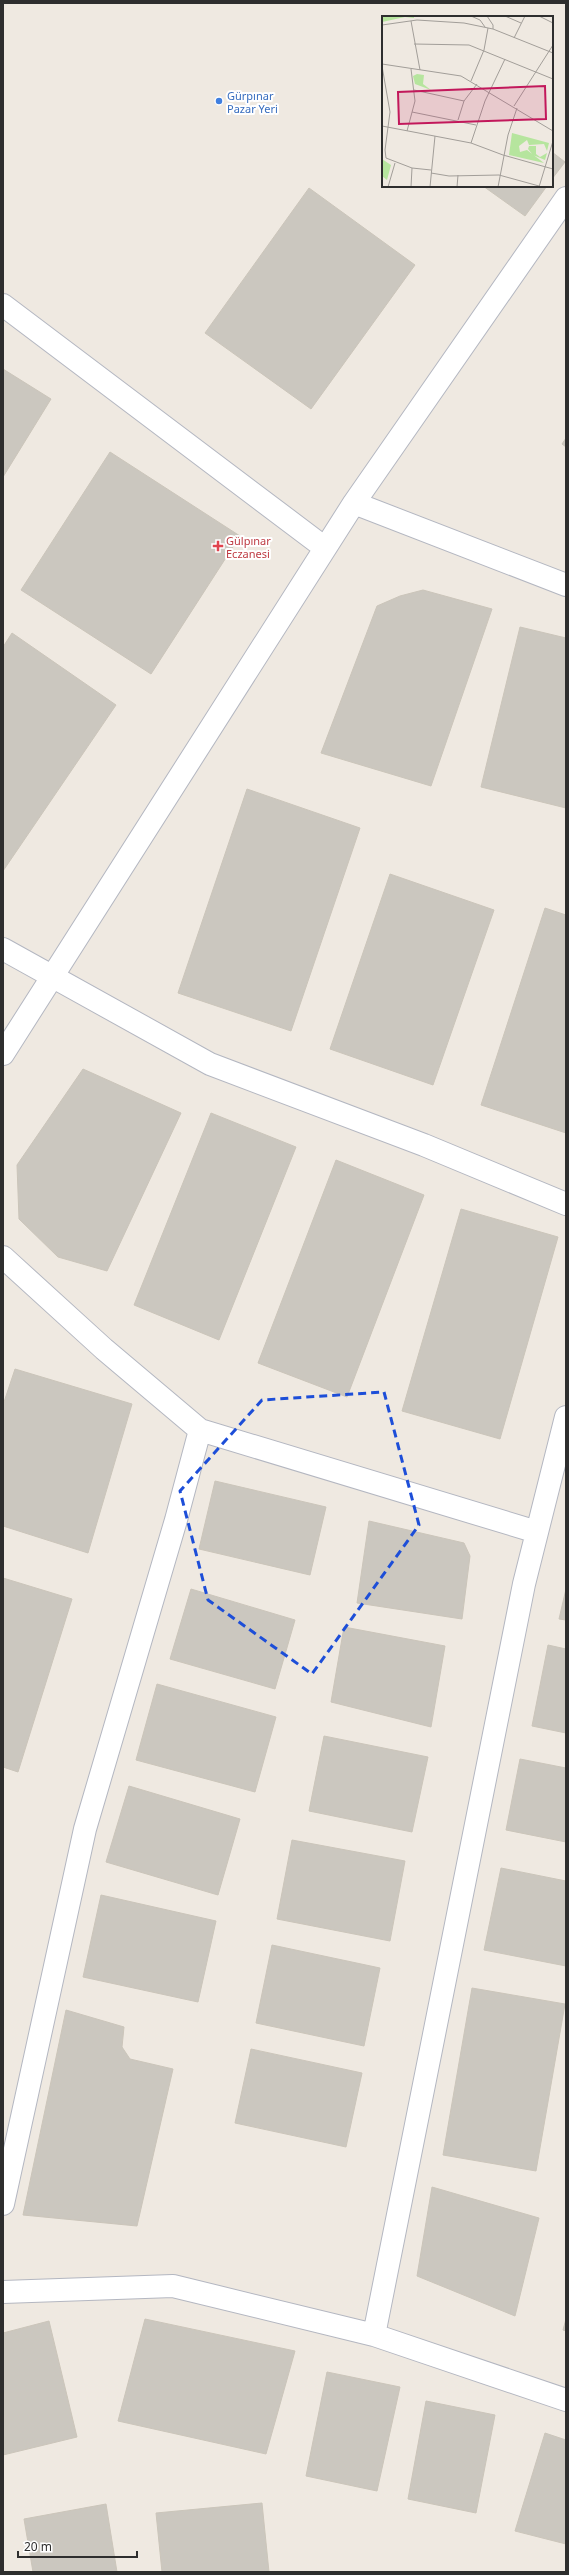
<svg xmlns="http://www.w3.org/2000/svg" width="569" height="2575" font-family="'Noto Sans',sans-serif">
  <rect width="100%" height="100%" fill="#efe9e1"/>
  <!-- building -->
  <path fill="#cbc7bf" stroke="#cbc5ba" d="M 552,152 L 565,162 L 552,179 Z
    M 483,186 L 547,186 L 525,216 Z
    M 309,188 L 415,265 L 311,409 L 205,333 Z
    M 3,369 L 51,399 L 3,477 Z
    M 566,438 L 566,447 L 562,444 Z
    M 110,452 L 240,536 L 151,674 L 21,590 Z
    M 423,590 L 492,609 L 431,786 L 321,753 L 377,606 L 400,596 Z
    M 520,627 L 566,638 L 566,808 L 481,787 Z
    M 12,633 L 116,705 L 3,871 L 3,647 Z
    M 247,789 L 360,828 L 291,1031 L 178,993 Z
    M 390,874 L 494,910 L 433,1085 L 330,1049 Z
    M 545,908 L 566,915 L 566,1133 L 481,1105 Z
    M 83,1069 L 181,1113 L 107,1271 L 58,1257 L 19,1219 L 17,1165 Z
    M 211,1113 L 296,1147 L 219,1340 L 134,1305 Z
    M 336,1160 L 424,1195 L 347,1397 L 258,1363 Z
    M 461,1209 L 558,1237 L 500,1439 L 402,1411 Z
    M 15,1369 L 132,1404 L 88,1553 L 3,1526 L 3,1405 Z
    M 215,1481 L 326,1507 L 310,1575 L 199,1549 Z
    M 369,1521 L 464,1543 L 470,1556 L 462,1619 L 357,1603 Z
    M 3,1578 L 72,1599 L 18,1772 L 3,1767 Z
    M 191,1589 L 295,1620 L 275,1689 L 170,1659 Z
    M 566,1589 L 566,1620 L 559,1619 Z
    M 344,1627 L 445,1646 L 431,1727 L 331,1702 Z
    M 548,1645 L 566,1649 L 566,1733 L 532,1726 Z
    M 157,1684 L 276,1717 L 255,1792 L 136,1760 Z
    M 324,1736 L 428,1757 L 412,1832 L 309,1811 Z
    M 520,1759 L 566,1768 L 566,1842 L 506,1830 Z
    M 129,1786 L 240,1819 L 218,1895 L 106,1862 Z
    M 292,1840 L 405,1861 L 390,1941 L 277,1919 Z
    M 501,1868 L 566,1881 L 566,1966 L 484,1950 Z
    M 101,1895 L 216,1921 L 198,2002 L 83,1977 Z
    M 272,1945 L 380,1968 L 364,2046 L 256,2023 Z
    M 472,1988 L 565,2004 L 536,2171 L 443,2155 Z
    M 66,2010 L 124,2027 L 122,2047 L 130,2059 L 173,2069 L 137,2226 L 23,2215 Z
    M 251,2049 L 362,2073 L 346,2147 L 235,2123 Z
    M 432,2187 L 539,2218 L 515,2316 L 417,2276 Z
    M 145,2319 L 295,2351 L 266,2454 L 118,2421 Z
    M 566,2319 L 566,2331 L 563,2330 Z
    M 49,2321 L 77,2437 L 3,2455 L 3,2333 Z
    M 327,2372 L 400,2387 L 377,2491 L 306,2476 Z
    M 426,2401 L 495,2415 L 476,2513 L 408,2499 Z
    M 545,2433 L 566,2440 L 566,2544 L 515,2531 Z
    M 262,2503 L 269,2572 L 162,2572 L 156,2513 Z
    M 106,2504 L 117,2572 L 33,2572 L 24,2519 Z"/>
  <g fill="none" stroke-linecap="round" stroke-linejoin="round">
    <!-- minor casing -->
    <g stroke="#b4b7c1" stroke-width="24">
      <path id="minor" d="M 3,305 L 325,548
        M 354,503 L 566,585
        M 3,949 L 210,1064 L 424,1145 L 566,1204
        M 3,1054 L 354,503 L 566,198
        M 3,1257 L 104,1349 L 200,1430 L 537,1532
        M 3,2204 L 85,1829 L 176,1520 L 200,1430
        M 3,2292 L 173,2286 L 374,2335 L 566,2400
        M 374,2335 L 524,1584 L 566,1417"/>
    </g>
    <!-- minor -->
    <use href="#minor" stroke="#fff" stroke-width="22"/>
  </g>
  <!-- marked area -->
  <path fill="none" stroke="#1d4ed8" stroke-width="3" stroke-dasharray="8 5" stroke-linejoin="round" d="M 384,1392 L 419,1525 L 312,1674 L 208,1600 L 180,1491 L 262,1400 Z"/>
  <!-- markers -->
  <circle fill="#3f7fe0" stroke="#fff" stroke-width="1.5" cx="219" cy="101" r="4"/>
  <path fill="#e0444e" stroke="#fff" stroke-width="1.5" d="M216 540h4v4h4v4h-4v4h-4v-4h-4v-4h4z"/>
  <g text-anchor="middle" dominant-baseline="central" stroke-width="4" stroke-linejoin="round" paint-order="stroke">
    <!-- shop labels -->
    <g font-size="11" fill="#366cbe" stroke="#fff" text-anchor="start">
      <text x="227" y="95">Gürpınar<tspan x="227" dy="13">Pazar Yeri</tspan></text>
    </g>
    <!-- health labels -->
    <g font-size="11" fill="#be3a42" stroke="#fff" text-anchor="start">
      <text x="226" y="540">Gülpınar<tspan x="226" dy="13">Eczanesi</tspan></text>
    </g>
  </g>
  <!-- overview -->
  <g transform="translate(382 16)">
    <rect width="171" height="171" fill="#efe9e1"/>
    <path d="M 0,0 L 32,0 L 32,2 L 23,1 L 0,6 ZM 35,58 L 42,59 L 41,68 L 49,74 L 33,68 L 31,60 ZM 130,117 L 167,127 L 165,135 L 162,128 L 147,129 L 145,124 L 137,130 L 138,136 L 145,134 L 162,147 L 127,139 ZM 147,130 L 154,130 L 154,138 L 158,141 L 165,137 L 163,144 L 151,139 L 146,133 ZM 0,143 L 9,149 L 5,164 L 0,160 Z" fill="#b6e59e"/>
    <path fill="none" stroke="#a29e99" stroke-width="1" d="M 89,0 L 98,4 L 103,11M 105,0 L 111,9 L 111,13M 123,0 L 139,7M 157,0 L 171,7M 29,5 L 38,54M 0,9 L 35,4 L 82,7 L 111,13 L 171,37M 132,22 L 143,0M 32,28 L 87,29 L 171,63M 0,48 L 79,60 L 171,115M 0,50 L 8,96 L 3,134 L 4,142 L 30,152 L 49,154M 89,65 L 102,34 L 106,12M 32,74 L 82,85M 132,90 L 171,29M 30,96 L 94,109M 76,104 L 82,85 L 95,68M 0,110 L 89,127 L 121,139 L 171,153M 25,115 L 33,85 L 29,53M 89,127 L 103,85 L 123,43M 49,157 L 67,160 L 117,159 L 157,170M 6,171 L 13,147M 29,171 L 30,152M 48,171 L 53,120M 75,171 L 76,159M 116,171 L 126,119 L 135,92M 157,171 L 171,125"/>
    <path fill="#c2185b" fill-opacity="0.15" stroke="#c2185b" stroke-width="2" d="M 163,70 L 164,103 L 17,108 L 16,76 Z"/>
    <rect width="171" height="171" fill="none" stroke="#2e2e2e" stroke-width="2"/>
  </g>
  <!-- border -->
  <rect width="569" height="2575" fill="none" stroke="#2e2e2e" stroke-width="8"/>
  <!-- scale -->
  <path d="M18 2551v6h119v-6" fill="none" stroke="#2e2e2e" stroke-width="2"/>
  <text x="24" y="2551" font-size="12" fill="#2e2e2e" stroke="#ffffff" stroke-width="3" paint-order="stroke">20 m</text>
</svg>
